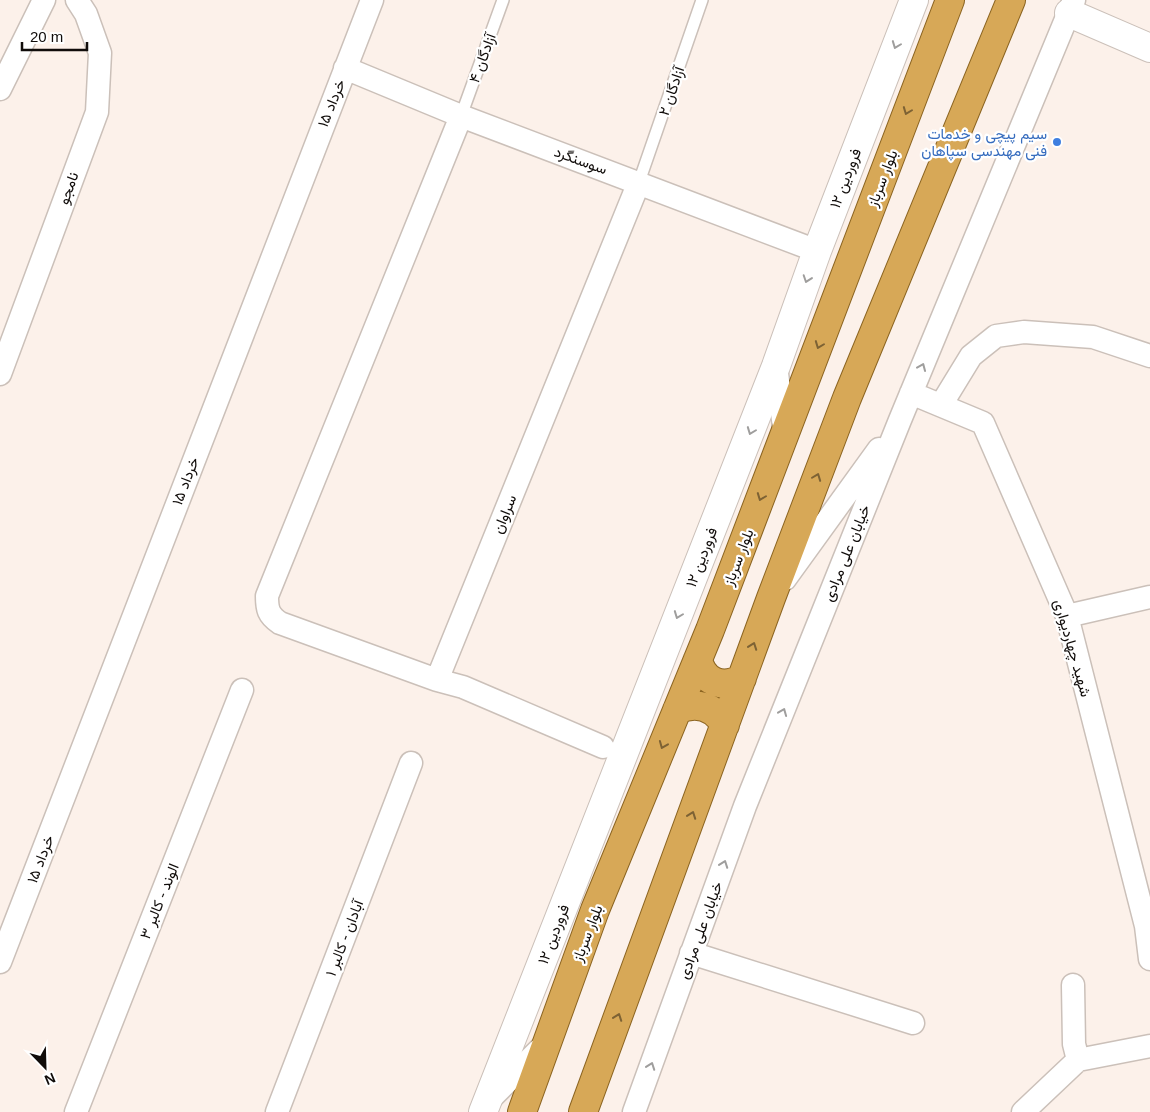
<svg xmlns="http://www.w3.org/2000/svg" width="1150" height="1112" font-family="Helvetica,Vazirmatn,sans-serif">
  <rect width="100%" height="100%" fill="#fcf1ea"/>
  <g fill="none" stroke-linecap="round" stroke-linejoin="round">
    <!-- service casing -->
    <g stroke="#cbc0b9" stroke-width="14">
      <path id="service" d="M 461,116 L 503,0
        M 639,182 L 702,0"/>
    </g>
    <!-- minor casing -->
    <g stroke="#cbc0b9" stroke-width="25">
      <path id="minor" d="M 345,68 L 461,116 L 817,251
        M 0,89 L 44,0
        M 776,366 L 785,435
        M 0,374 L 97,112 L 100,53 L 86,14 L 77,0
        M 911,393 L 983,423 L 1067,616 L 1146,926 L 1150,959
        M 941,405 L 971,356 L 996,336 L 1024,332 L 1093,337 L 1150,356
        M 785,579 L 879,449
        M 1067,616 L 1150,597
        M 437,680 L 280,623 C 268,615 267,609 267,596 L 461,116
        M 603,747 L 463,687 L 437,680 L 639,182
        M 691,953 L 913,1023
        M 0,962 L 372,0
        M 1073,985 L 1074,1044 L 1078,1060
        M 489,1100 L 546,1043
        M 76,1112 L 242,690
        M 277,1112 L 411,763
        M 634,1112 L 745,806 L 900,420 L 1074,0
        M 1023,1112 L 1078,1060 L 1150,1046"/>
    </g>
    <!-- tertiary casing -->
    <g stroke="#cbc0b9" stroke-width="30">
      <path id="tertiary" d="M 1069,13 L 1150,48
        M 483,1112 L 776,366 L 817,251 L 914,0"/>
    </g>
    <!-- trunk casing -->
    <g stroke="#8b6421" stroke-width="30">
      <path id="trunk" d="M 698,659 C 702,681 722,690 742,678
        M 677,710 C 696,701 714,706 725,725
        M 522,1112 L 595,910 L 710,630 L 950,0
        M 583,1112 L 771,598 L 847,398 L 1011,0"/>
    </g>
    <!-- service -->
    <use href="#service" stroke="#fff" stroke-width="11"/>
    <!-- minor -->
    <use href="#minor" stroke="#fff" stroke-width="22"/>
    <!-- tertiary -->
    <use href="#tertiary" stroke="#fff" stroke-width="28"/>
    <!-- trunk -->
    <use href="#trunk" stroke="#d7a857" stroke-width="28"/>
  </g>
  <!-- one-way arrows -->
  <defs><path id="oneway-chevron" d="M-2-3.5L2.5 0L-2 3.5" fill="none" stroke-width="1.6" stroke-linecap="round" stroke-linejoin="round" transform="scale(1.25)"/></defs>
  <g stroke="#9f9e9d">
    <use href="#oneway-chevron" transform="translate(896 45) rotate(111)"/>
    <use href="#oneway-chevron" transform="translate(807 279) rotate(109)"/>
    <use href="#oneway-chevron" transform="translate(922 367) rotate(-67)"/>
    <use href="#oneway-chevron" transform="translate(751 431) rotate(111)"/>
    <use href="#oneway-chevron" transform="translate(678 615) rotate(111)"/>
    <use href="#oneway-chevron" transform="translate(783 712) rotate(-68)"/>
    <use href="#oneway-chevron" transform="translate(724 864) rotate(-70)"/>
    <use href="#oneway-chevron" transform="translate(651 1066) rotate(-70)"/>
  </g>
  <g stroke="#7d6234">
    <use href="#oneway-chevron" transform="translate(907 111) rotate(111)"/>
    <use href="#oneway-chevron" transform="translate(819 345) rotate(111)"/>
    <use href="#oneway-chevron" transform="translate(817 477) rotate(-69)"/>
    <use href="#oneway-chevron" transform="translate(761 497) rotate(111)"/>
    <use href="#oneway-chevron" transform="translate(753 646) rotate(-70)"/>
    <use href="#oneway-chevron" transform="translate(663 745) rotate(112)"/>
    <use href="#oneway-chevron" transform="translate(692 815) rotate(-70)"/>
    <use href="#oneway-chevron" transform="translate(618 1017) rotate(-70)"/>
  </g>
  <!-- markers -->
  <circle fill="#3f7fe0" stroke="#fff" stroke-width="2" cx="1057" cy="142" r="5"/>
  <g text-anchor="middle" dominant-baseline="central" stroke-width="4.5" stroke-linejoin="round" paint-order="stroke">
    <!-- street labels -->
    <g font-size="15" fill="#100c0a" stroke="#fff">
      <text transform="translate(482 58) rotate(-70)">آزادگان ۴</text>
      <text transform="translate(671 91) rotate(-71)">آزادگان ۲</text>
      <text transform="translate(331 103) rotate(-68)">۱۵ خرداد</text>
      <text transform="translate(581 160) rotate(20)">سوسنگرد</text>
      <text transform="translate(845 178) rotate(-69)">۱۲ فروردین</text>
      <text transform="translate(882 178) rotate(-69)">بلوار سرباز</text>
      <text transform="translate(68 188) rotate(-70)">نامجو</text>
      <text transform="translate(185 481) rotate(-69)">۱۵ خرداد</text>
      <text transform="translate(504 514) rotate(-68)">سراوان</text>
      <text transform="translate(846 553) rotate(-68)">خیابان علی مرادی</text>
      <text transform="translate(701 557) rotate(-69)">۱۲ فروردین</text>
      <text transform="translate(738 557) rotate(-69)">بلوار سرباز</text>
      <text transform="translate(1073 648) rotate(74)">شهید چهاردیواری</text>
      <text transform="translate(40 859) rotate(-69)">۱۵ خرداد</text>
      <text transform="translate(159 901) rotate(-68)">الوند - کالبر ۳</text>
      <text transform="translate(700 930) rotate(-70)">خیابان علی مرادی</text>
      <text transform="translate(587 933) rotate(-69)">بلوار سرباز</text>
      <text transform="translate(553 934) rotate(-69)">۱۲ فروردین</text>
      <text transform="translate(344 938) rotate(-69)">آبادان - کالبر ۱</text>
    </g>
    <!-- shop labels -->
    <g font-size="15" fill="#366cbe" stroke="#fff" text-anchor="end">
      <text x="1047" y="133">سیم پیچی و خدمات<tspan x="1047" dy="17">فنی مهندسی سپاهان</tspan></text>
    </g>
  </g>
  <!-- north arrow -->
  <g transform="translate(45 1067) rotate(157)" stroke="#ffffff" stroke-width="4" paint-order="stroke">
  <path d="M0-4L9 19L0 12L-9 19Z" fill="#100c0a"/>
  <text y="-8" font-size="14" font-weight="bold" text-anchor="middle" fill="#100c0a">N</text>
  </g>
  <!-- scale -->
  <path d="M22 42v8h65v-8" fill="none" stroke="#100c0a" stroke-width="2.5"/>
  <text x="30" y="42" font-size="15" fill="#100c0a" stroke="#ffffff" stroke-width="4" paint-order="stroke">20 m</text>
</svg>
